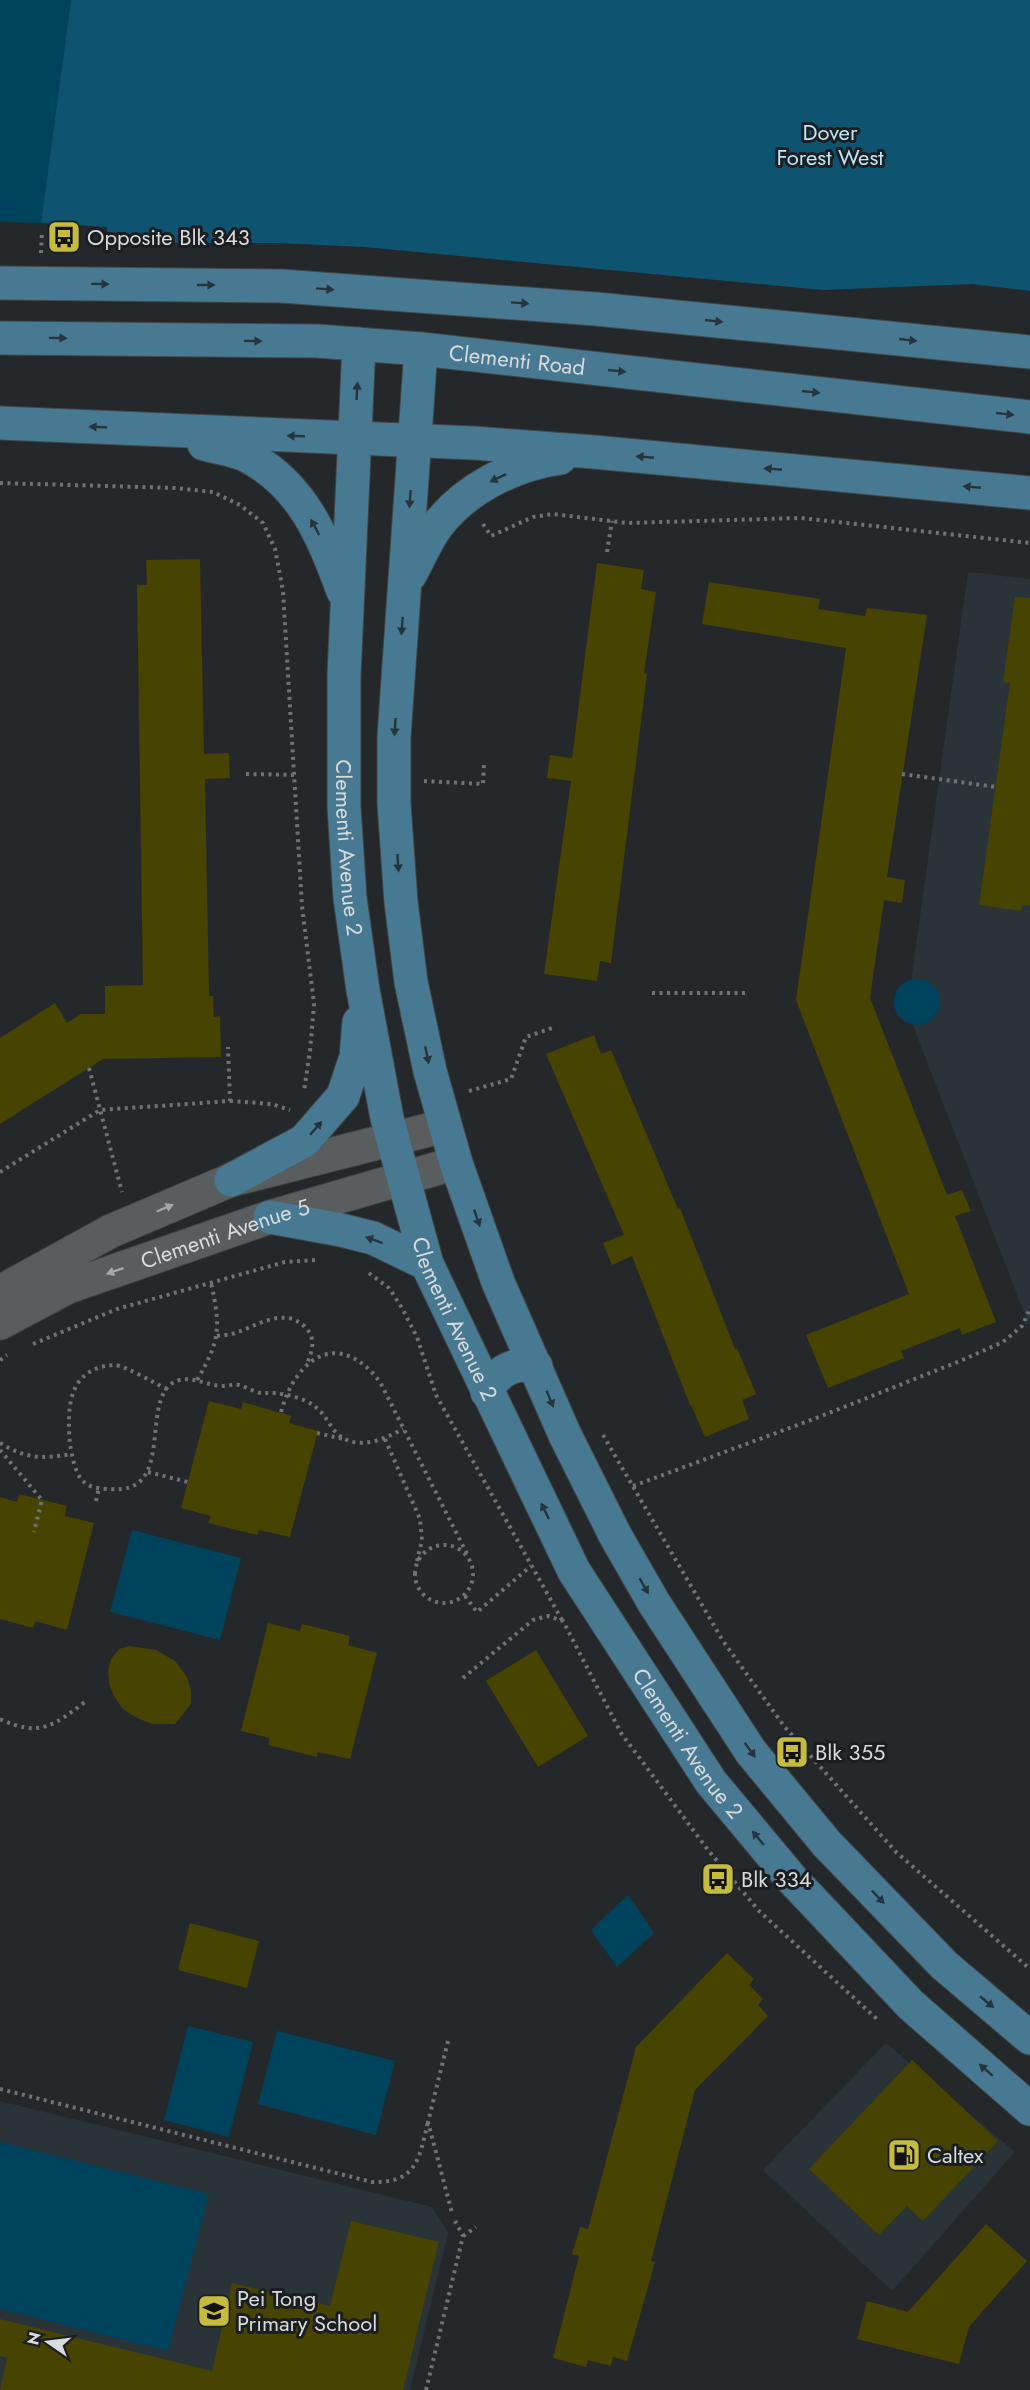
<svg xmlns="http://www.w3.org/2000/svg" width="1030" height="2390" font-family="Jost,sans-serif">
  <rect width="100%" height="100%" fill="#25282a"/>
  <!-- built -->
  <path fill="#2a3338" d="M 968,572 L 1030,579 L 1030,1328 L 907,1010 Z
    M 886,2043 L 1015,2152 L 892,2291 L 763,2170 Z
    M 0,2101 L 432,2207 L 448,2233 L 410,2390 L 0,2390 Z"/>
  <!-- green -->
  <path fill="#00435d" d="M 0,0 L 71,0 L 41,223 L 0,222 Z
    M894 1002a23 23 0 1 1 46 0a23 23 0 1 1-46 0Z
    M 132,1530 L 241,1558 L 220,1640 L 110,1612 Z
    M 628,1895 L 654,1933 L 617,1967 L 591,1930 Z
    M 188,2026 L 253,2042 L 229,2137 L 164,2120 Z
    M 277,2031 L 395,2061 L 376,2135 L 258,2104 Z
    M 0,2142 L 209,2194 L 168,2351 L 0,2309 Z"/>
  <!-- forest -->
  <path fill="#0e5471" d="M 71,0 L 1030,0 L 1030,291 L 972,284 L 823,290 L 364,247 L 279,243 L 107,243 L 107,227 L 41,223 Z"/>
  <!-- building -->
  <path fill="#474300" d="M 200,559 L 204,754 L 229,753 L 230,778 L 205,779 L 209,996 L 213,996 L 214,1017 L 220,1016 L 221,1057 L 103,1059 L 0,1124 L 0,1038 L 55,1003 L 67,1023 L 81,1014 L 105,1014 L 105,986 L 143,985 L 137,585 L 147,585 L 146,560 Z
    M 597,563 L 644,570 L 641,589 L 656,592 L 644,673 L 647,674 L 611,963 L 600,961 L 597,981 L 544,974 L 571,781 L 547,778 L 550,755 L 572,758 Z
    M 709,582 L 820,599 L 818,609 L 865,616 L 867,608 L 927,615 L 887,877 L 905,880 L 902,903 L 884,900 L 870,998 L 947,1195 L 962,1190 L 971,1211 L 955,1216 L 996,1322 L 962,1335 L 960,1328 L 901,1351 L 904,1358 L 828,1388 L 806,1335 L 909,1294 L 796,1000 L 846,648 L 702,624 Z
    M 1015,597 L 1030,598 L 1030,906 L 1022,905 L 1021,911 L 979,905 L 1010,683 L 1003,682 Z
    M 594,1035 L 601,1054 L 611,1050 L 678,1209 L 680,1208 L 735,1349 L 737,1348 L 756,1394 L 742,1400 L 749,1419 L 705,1437 L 691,1405 L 690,1405 L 632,1256 L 612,1265 L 603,1243 L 624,1235 L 546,1054 Z
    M 209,1401 L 241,1409 L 243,1402 L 291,1416 L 289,1423 L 318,1431 L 290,1537 L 259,1530 L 257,1535 L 208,1523 L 211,1516 L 181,1508 Z
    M 19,1494 L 67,1506 L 65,1516 L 94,1523 L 67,1630 L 35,1621 L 33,1628 L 0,1619 L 0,1497 L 17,1502 Z
    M 268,1623 L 300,1631 L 302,1624 L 350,1636 L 348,1645 L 377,1653 L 350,1759 L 318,1752 L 317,1757 L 268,1745 L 270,1738 L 241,1731 Z
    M 129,1646 L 156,1650 L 175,1661 L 187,1677 L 191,1690 L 191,1704 L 175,1724 L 152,1724 L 137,1718 L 123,1709 L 114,1696 L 109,1683 L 108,1670 L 111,1659 L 119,1649 Z
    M 536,1650 L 588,1736 L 538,1767 L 486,1681 Z
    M 190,1923 L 259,1941 L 247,1988 L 178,1970 Z
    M 727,1953 L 754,1979 L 749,1985 L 763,1999 L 758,2005 L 768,2016 L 695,2090 L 651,2261 L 655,2262 L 627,2361 L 613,2357 L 611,2366 L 588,2360 L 586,2367 L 553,2358 L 579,2256 L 572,2254 L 580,2227 L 588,2229 L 636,2047 Z
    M 912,2060 L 998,2141 L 923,2221 L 907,2206 L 879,2235 L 809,2169 Z
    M 351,2221 L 439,2242 L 403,2390 L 0,2390 L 7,2358 L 0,2356 L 0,2319 L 212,2371 L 232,2283 L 330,2306 Z
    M 986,2224 L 1027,2261 L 969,2327 L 959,2364 L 857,2339 L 867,2301 L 908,2312 Z"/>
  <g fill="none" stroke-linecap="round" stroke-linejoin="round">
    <!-- minor casing -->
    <g stroke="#434546" stroke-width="35">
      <g id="minor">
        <path d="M 0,1292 L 111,1231 L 231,1180 L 444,1126"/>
        <path id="s1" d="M 0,1323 L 68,1287 L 270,1217 L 456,1163"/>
      </g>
    </g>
    <!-- major casing -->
    <g stroke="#434546" stroke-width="35">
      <g id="major">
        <path d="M 0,283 L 281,286 L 596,309 L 1030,352"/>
        <path id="s2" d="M 0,338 L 318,341 L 421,349 L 1030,417"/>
        <path id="s3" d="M 359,344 L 344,675 L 344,807 L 350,898 L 363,990 L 387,1118 L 427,1264 L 574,1571 L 711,1782 L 791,1878 L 911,2005 L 1030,2109"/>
        <path d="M 421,349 L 394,737 L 394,804 L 401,902 L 411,982 L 430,1071 L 456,1163 L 498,1282 L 565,1435 L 615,1535 L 654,1603 L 751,1752 L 827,1844 L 944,1965 L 1030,2038"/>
        <path d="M 0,423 L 474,443 L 594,452 L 1030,493"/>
        <path d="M 204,444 C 218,448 236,450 249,457 C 303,486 323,537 343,591"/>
        <path d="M 410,575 C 419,559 426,541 437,526 C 466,488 513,465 560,458"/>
        <path d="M 231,1180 L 304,1141 L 343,1096 L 356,1057 L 359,1022"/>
        <path d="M 270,1217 L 341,1230 L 373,1238 L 427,1264"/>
        <path d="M 487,1392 C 496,1371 515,1362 536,1366"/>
      </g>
    </g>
    <!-- path -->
    <path stroke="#707274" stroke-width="4" stroke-dasharray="3 4.5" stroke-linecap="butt" d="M 41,253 L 42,231
      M 0,483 L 175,488 L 213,492 L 240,505 L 263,523 L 275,549 L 283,591 L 302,906 L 314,1004 L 310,1051 L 304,1091
      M 483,524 L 491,536 L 533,517 L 553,514 L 627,523 L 801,518 L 1030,543
      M 607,552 L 612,521
      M 246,774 L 294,775
      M 902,774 L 996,787
      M 424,781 L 483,784 L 484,764
      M 652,993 L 749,993
      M 89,1068 L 122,1192
      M 469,1091 L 511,1079 L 526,1037 L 555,1027
      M 230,1101 L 272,1104 L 290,1110
      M 0,1172 L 100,1110 L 230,1101 L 228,1047
      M 369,1273 L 389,1288 L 402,1308 L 417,1337 L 436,1395 L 562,1620
      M 217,1336 C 223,1335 229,1335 235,1333 C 257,1326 284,1306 305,1327 C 317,1339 312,1352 306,1366
      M 33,1344 L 117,1309 L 285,1262 L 315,1260
      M 0,1360 L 7,1355
      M 197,1380 C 220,1341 221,1327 211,1283
      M 167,1389 C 155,1384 125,1365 114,1365 C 67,1368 67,1409 70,1444 C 72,1456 75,1474 84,1482 C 90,1488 102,1489 110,1489 C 180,1496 135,1391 180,1380 C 194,1377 207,1385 221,1386 C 227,1386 233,1384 239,1385 C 246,1387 253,1391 260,1393 C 265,1394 269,1392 274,1393 C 286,1394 303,1398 313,1405 C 322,1411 327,1420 333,1429 C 352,1453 381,1441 403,1429
      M 281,1412 C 296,1357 339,1328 380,1382 L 467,1554
      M 317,1433 L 343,1439
      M 603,1435 L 723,1641 L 784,1726 L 896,1852 L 1030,1969
      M 385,1439 L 420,1519 L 422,1540 L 417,1561
      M 0,1443 C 27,1459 41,1459 72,1454
      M 0,1450 L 42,1500 L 34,1532
      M 148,1472 L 188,1482
      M 633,1486 L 819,1417 L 960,1361 L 1003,1342 L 1022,1326 L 1030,1309
      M 96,1501 L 99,1488
      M415 1574a29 29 0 1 1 58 0a29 29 0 1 1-58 0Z
      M 465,1596 L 477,1612 L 531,1566
      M 463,1678 L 533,1620 L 548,1616 L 563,1621 L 621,1733 L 708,1850 L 759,1911 L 878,2020
      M 0,1719 C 40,1738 54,1725 85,1702
      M 448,2041 L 428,2122 L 452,2213
      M 0,2089 L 372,2182 C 417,2183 419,2159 428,2122
      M 463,2236 L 476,2227
      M 426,2390 L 463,2236 L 455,2221"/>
    <!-- minor -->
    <use href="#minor" stroke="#595d5e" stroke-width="33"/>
    <!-- major -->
    <use href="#major" stroke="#477a92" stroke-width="33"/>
  </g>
  <!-- one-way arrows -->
  <defs><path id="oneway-solid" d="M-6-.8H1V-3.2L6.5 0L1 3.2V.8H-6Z" transform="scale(1.5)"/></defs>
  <g fill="#26353c">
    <use href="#oneway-solid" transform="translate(100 284) rotate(1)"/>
    <use href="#oneway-solid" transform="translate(206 285)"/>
    <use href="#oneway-solid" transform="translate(325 289) rotate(4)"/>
    <use href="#oneway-solid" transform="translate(520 303) rotate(4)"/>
    <use href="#oneway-solid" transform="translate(714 321) rotate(6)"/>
    <use href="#oneway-solid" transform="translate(58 338) rotate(1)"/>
    <use href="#oneway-solid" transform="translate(908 340) rotate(6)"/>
    <use href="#oneway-solid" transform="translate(253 341) rotate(1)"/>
    <use href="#oneway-solid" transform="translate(617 371) rotate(6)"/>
    <use href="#oneway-solid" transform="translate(357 391) rotate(-87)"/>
    <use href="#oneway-solid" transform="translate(811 392) rotate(6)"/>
    <use href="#oneway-solid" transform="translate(1005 414) rotate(6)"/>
    <use href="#oneway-solid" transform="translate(98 427) rotate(-177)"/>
    <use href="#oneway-solid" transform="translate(296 436) rotate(-178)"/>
    <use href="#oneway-solid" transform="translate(645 457) rotate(-175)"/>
    <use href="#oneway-solid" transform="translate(773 469) rotate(-175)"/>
    <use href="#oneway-solid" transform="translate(498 478) rotate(154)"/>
    <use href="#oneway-solid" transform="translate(972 487) rotate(-175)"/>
    <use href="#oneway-solid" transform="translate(410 499) rotate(94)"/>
    <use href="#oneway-solid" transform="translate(315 527) rotate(-118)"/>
    <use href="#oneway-solid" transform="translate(402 626) rotate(94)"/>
    <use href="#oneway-solid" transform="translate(395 727) rotate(94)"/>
    <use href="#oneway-solid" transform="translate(398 863) rotate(86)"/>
    <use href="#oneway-solid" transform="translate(427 1055) rotate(78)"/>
    <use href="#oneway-solid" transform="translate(316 1128) rotate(-49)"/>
    <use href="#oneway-solid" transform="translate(477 1218) rotate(71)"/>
    <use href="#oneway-solid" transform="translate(374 1240) rotate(-160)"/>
    <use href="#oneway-solid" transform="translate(550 1399) rotate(67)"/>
    <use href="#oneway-solid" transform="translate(545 1511) rotate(-116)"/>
    <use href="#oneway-solid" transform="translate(644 1586) rotate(60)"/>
    <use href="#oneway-solid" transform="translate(750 1750) rotate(54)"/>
    <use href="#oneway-solid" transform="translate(758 1838) rotate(-130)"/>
    <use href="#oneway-solid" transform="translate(878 1897) rotate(46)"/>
    <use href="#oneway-solid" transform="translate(987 2002) rotate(40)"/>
    <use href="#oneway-solid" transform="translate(986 2070) rotate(-139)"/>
  </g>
  <g fill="#a5a8a9">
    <use href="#oneway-solid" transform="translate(165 1208) rotate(-23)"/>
    <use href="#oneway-solid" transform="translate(115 1271) rotate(161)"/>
  </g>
  <!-- icons -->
  <defs>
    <g id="bus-square" transform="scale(1.725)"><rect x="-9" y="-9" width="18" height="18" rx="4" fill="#c5bc3d" stroke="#1b1e20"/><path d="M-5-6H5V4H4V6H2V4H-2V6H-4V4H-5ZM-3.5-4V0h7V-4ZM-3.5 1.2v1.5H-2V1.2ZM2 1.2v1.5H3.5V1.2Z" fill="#111"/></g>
    <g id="fuel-square" transform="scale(1.725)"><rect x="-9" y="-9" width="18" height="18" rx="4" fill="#c5bc3d" stroke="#1b1e20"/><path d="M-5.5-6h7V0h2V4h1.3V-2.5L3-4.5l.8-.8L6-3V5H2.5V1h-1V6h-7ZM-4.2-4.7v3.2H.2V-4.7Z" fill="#111"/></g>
    <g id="school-square" transform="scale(1.725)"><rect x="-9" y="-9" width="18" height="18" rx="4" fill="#c5bc3d" stroke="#1b1e20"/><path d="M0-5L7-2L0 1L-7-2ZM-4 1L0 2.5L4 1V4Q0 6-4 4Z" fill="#111"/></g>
  </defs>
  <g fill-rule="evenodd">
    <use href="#bus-square" x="64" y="237"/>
    <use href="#bus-square" x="792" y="1752"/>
    <use href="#bus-square" x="718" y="1879"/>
    <use href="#fuel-square" x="904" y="2155"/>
    <use href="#school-square" x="214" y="2311"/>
  </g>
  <g text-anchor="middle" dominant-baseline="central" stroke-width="6" stroke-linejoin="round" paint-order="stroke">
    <!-- park labels -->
    <g font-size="22" fill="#bce5fb" stroke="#1b1e20">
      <text x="830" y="132">Dover<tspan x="830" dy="25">Forest West</tspan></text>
    </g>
    <!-- poi labels -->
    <g font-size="22" fill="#d8dadb" stroke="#1b1e20" text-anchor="start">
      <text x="87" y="237">Opposite Blk 343</text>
      <text x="815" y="1752">Blk 355</text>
      <text x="741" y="1879">Blk 334</text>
      <text x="927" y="2155">Caltex</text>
      <text x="237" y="2298">Pei Tong<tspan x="237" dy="25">Primary School</tspan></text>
    </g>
    <!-- street labels -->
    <g font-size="22" fill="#d8dadb" stroke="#1b1e20">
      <text stroke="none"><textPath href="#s2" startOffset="518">Clementi Road</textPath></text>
      <text stroke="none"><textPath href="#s3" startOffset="504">Clementi Avenue 2</textPath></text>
      <text stroke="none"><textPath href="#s1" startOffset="243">Clementi Avenue 5</textPath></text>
      <text stroke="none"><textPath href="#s3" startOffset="990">Clementi Avenue 2</textPath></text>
      <text stroke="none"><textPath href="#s3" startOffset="1476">Clementi Avenue 2</textPath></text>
    </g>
  </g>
  <!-- north arrow -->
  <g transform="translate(48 2342) rotate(284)" stroke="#1b1e20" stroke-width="4.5" paint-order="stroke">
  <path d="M0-4.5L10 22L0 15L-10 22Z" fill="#d8dadb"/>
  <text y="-9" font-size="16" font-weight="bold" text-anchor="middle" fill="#d8dadb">N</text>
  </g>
</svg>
